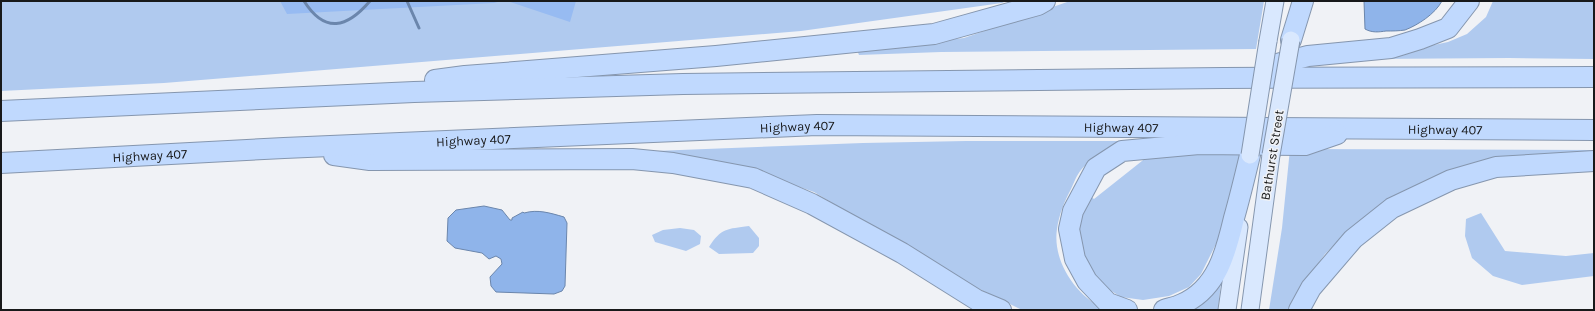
<svg xmlns="http://www.w3.org/2000/svg" width="1595" height="311" font-family="Karla,sans-serif">
  <rect width="100%" height="100%" fill="#f0f2f6"/>
  <!-- green -->
  <path fill="#b0caef" d="M 1,1 L 1006,1 L 1002,3 L 801,31 L 164,83 L 1,91 Z
    M 1070,1 L 1264,1 L 1256,49 L 941,52 L 859,55 L 857,50 L 964,38 Z
    M 1493,1 L 1594,1 L 1594,59 L 1509,58 L 1368,59 L 1448,42 L 1467,34 L 1486,17 Z
    M 966,141 L 1140,141 C 1122,147 1093,155 1081,170 C 1076,176 1074,183 1071,189 C 1064,202 1059,215 1057,229 C 1052,262 1077,297 1106,310 L 1022,310 L 955,277 L 814,192 L 733,164 L 628,152 L 863,143 Z
    M 1290,149 L 1594,150 L 1594,156 L 1491,162 L 1433,177 L 1402,193 L 1354,226 L 1325,254 L 1292,301 L 1288,310 L 1269,310 L 1282,228 Z
    M 1241,150 L 1236,176 L 1219,238 L 1201,274 L 1189,287 L 1169,296 L 1143,300 L 1121,297 L 1100,284 L 1088,270 L 1076,221 L 1086,193 L 1094,199 L 1147,157 Z
    M 1481,213 L 1505,251 L 1566,256 L 1594,253 L 1594,276 L 1522,285 L 1493,276 L 1472,258 L 1465,236 L 1466,219 Z
    M 749,226 L 759,238 L 759,246 L 753,253 L 719,254 L 709,247 C 721,228 727,229 749,226 Z
    M 680,228 L 694,230 L 701,236 L 700,244 L 686,251 L 655,242 L 652,235 L 663,230 Z
    M 1222,273 L 1218,310 L 1186,310 Z"/>
  <!-- forest -->
  <path fill="#97bbf2" d="M 280,1 L 501,1 L 494,3 L 287,14 Z
    M 507,1 L 576,1 L 570,22 Z"/>
  <!-- water -->
  <path fill="#8fb4ea" stroke="#6b86ac" d="M 1364,1 L 1442,1 C 1435,14 1418,25 1405,30 C 1399,31 1392,31 1386,31 C 1379,32 1372,33 1365,29 Z
    M 484,206 L 502,210 L 510,220 L 512,220 L 512,218 L 523,212 L 524,213 C 538,209 550,213 564,217 L 567,223 L 565,286 L 562,291 L 554,294 L 496,292 L 491,286 L 490,277 L 502,264 L 501,259 L 496,256 L 489,259 L 482,253 L 455,248 L 447,241 L 448,218 L 456,210 Z"/>
  <g fill="none" stroke-linecap="round" stroke-linejoin="round">
    <!-- stream -->
    <path stroke="#6b86ac" stroke-width="3" d="M 304,1 C 325,34 347,28 370,1
      M 407,1 L 419,28"/>
    <!-- major casing -->
    <g stroke="#8596ae" stroke-width="19">
      <path id="major" d="M 1268,41 L 1275,1
        M 1227,310 L 1239,227
        M 1250,310 L 1271,155"/>
    </g>
    <!-- highway casing -->
    <g stroke="#8596ae" stroke-width="22">
      <g id="highway">
        <path d="M 1291,40 L 1303,1"/>
        <path d="M 1269,66 L 1308,56 L 1391,48 L 1420,39 L 1448,28 L 1469,1"/>
        <path d="M 435,80 L 465,76 L 716,56 L 934,34 L 1038,5 L 1045,1"/>
        <path d="M 1,111 L 414,92 L 683,84 L 1223,78 L 1594,77"/>
        <path d="M 334,155 L 370,160 L 632,159 L 673,163 L 753,178 L 812,204 L 902,253 L 977,300 L 1001,310"/>
        <path id="s1" d="M 1,163 L 284,148 L 817,125 L 1594,130"/>
        <path d="M 1127,310 L 1108,303 L 1087,281 L 1075,259 L 1069,229 L 1073,211 L 1096,168 L 1122,151 L 1199,144 L 1305,145 L 1337,134"/>
        <path d="M 1164,310 C 1170,308 1176,307 1182,304 C 1217,289 1226,252 1234,218 C 1240,197 1245,176 1250,155"/>
        <path d="M 1299,310 L 1311,288 L 1353,239 L 1392,208 L 1451,180 L 1496,167 L 1594,161"/>
      </g>
    </g>
    <!-- major -->
    <use href="#major" stroke="#d9e8fe" stroke-width="17"/>
    <!-- highway -->
    <use href="#highway" stroke="#c0d9fe" stroke-width="20"/>
    <!-- major-bridge casing -->
    <g stroke="#8596ae" stroke-width="19" stroke-linecap="butt">
      <path id="major-bridge" d="M 1250,155 L 1268,41
        M 1271,155 L 1291,40"/>
    </g>
    <!-- major-bridge -->
    <use href="#major-bridge" stroke="#d9e8fe" stroke-width="17"/>
  </g>
  <g text-anchor="middle" dominant-baseline="central" stroke-width="3" stroke-linejoin="round" paint-order="stroke">
    <!-- street labels -->
    <g font-size="13" fill="#18191a" stroke="#f0f2f6">
      <text stroke="none"><textPath href="#s1" startOffset="797">Highway 407</textPath></text>
      <text stroke="none"><textPath href="#s1" startOffset="1121">Highway 407</textPath></text>
      <text stroke="none"><textPath href="#s1" startOffset="1445">Highway 407</textPath></text>
      <text stroke="none"><textPath href="#s1" startOffset="473">Highway 407</textPath></text>
      <text stroke="none"><textPath href="#s1" startOffset="149">Highway 407</textPath></text>
      <text transform="translate(1272 155) rotate(-81)">Bathurst Street</text>
    </g>
  </g>
  <!-- border -->
  <rect width="1595" height="311" fill="none" stroke="#18191a" stroke-width="4"/>
</svg>
